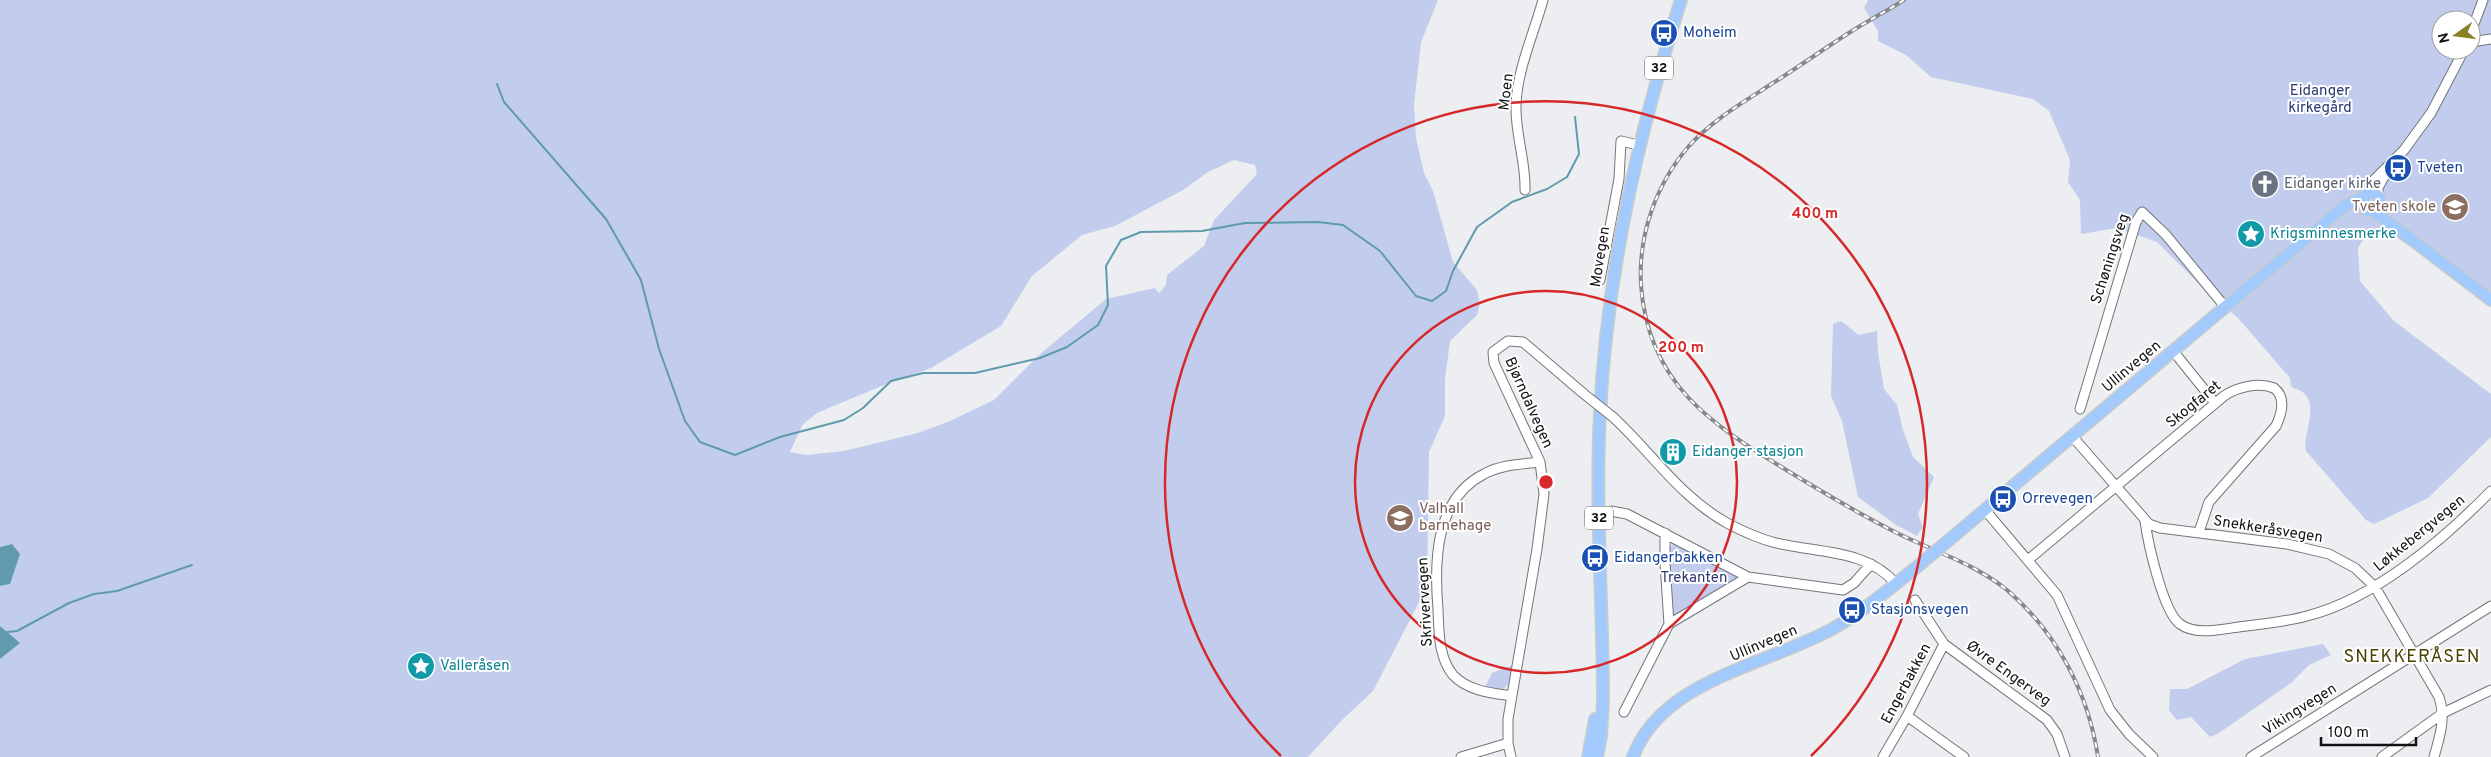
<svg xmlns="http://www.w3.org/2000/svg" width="2491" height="757" font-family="Overpass,sans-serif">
  <rect width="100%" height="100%" fill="#edeef1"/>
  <!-- green -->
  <path fill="#c2cdee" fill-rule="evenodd" d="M 0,0 L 1438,0 L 1421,42 L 1414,104 L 1416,138 L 1424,173 L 1433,191 L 1453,262 L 1477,290 L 1480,304 L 1477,315 L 1450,341 L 1445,379 L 1445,416 L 1429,452 L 1427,587 L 1373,691 L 1341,721 L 1308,757 L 0,757 L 0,659 L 19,643 L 0,626 L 0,586 L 10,584 L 12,544 L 0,547 ZM 1234,160 L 1255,165 L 1257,174 L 1214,220 L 1204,246 L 1167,275 L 1166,285 L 1159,293 L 1155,288 L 1106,299 L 1039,355 L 994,400 L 950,421 L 918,433 L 844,451 L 806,455 L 790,452 L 803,424 L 817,413 L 886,384 L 931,368 L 1001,326 L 1032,276 L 1082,235 L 1115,226 L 1183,190 L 1208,172 Z
    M 1868,0 L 2491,0 L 2491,308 L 2433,249 L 2396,223 L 2368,232 L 2358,248 L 2360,281 L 2394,321 L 2491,394 L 2491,437 L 2428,498 L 2374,524 L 2366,520 L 2306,451 C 2302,435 2321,403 2301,391 C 2297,389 2294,389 2291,386 L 2290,378 L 2238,318 L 2203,288 L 2157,242 L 2117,228 L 2081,234 L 2080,200 L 2068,182 L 2070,160 L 2049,111 L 2033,99 L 1931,77 L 1906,55 L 1878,41 L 1878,31 L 1864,8 ZM 2441,20 L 2471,20 L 2471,50 L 2441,50 Z
    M 1841,321 L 1859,335 L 1877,331 L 1878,352 L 1884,389 L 1897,405 L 1903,430 L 1913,457 L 1934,477 L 1918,514 L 1923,527 L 1917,536 L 1896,525 L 1858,497 L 1842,421 L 1831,396 L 1833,324 Z
    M 1676,543 L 1738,575 L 1735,580 L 1677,616 L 1670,611 L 1669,546 Z
    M 2323,644 L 2331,655 L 2309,665 L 2291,683 L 2219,733 L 2210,737 L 2191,717 L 2177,720 L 2169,710 L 2170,689 L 2187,689 L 2245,659 Z
    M 1513,665 L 1510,683 L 1502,690 L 1485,687 L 1492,673 Z"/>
  <!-- water -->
  <path fill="#5f9aad" d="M 12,544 L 20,554 L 10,584 L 0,586 L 0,547 Z
    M 0,626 L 20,643 L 0,659 Z"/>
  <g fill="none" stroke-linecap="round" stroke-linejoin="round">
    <!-- stream -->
    <path stroke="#5f9aad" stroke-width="2" d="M 497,84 L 504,102 L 606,219 L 641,280 L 659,349 L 685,421 L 700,442 L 735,455 L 780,437 L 844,420 L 863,408 L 891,381 L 923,373 L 975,373 L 1040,358 L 1067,347 L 1098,325 L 1108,305 L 1106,266 L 1121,240 L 1141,232 L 1202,231 L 1245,223 L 1318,222 L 1343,225 L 1380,251 L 1416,296 L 1432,301 L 1446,291 L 1453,271 L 1477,227 L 1512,202 L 1547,189 L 1567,177 L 1579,154 L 1575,117
      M 7,632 L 17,631 L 69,603 L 94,594 L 117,591 L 192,565"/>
    <!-- minor casing -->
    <g stroke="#747578" stroke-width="11">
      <path id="minor" d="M 2471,32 L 2483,0
        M 2471,42 L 2491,39
        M 1525,190 C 1526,161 1515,134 1516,105 C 1517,70 1534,33 1543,0
        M 2366,194 L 2374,180 L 2404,150 L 2431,113 L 2464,50
        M 2378,197 L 2378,188 L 2386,173
        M 1600,280 L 1619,179 L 1621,141 L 1638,145
        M 2174,352 L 2215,403
        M 2080,409 L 2136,222 L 2142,212 L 2166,235 L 2226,308
        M 1613,417 C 1651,452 1680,497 1727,523 C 1742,531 1760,539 1776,543 C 1817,553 1867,549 1896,584
        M 2072,436 L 2149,524 L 2160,528 L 2287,544 L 2329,554 L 2355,568 L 2375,587 L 2439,697 C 2446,718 2440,736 2434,757
        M 1985,510 L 2057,595 L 2110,710 L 2129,734 L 2153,757
        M 1611,511 L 1627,514 L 1748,577 L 1843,590 L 1854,583 L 1871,564
        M 2145,521 C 2148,543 2163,612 2180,624 C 2196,636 2222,629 2239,627 C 2262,624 2285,622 2307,616 C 2374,599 2443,540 2491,491
        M 2028,560 L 2224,396 C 2237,387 2258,382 2274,388 C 2286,397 2282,413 2276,426 L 2209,502 L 2199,532
        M 1915,600 L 1944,644 L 2047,720 L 2057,734 L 2065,757
        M 1669,624 L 1748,577
        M 1512,696 C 1491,693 1468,691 1453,675 C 1438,657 1439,630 1438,609 C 1434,561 1435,499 1484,474 C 1500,465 1521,464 1540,462
        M 1624,712 L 1669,624 L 1665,563 L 1665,533
        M 1907,716 L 1964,757
        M 1461,757 L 1508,743
        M 1511,757 L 1508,743 L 1508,719 L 1537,549 L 1544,494 L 1540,462 L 1494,363 L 1493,352 L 1508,341 L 1523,342 L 1584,394
        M 1883,757 L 1907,716 L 1944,644
        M 2251,757 L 2491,606
        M 2382,757 L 2443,713 L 2491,690"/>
    </g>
    <!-- major casing -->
    <g stroke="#cbcbcb" stroke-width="14">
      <path id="major" d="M2362 202a9 9 0 1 1 18 0a9 9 0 1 1-18 0Z
        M 2371,210 L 2414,241 L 2491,300
        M 1955,535 L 2346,205 L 2364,197
        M 1588,757 L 1595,719
        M 1597,757 L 1601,736 L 1603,700 C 1603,604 1595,509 1600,413 C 1607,271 1638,135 1681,0
        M 1633,757 C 1661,680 1767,665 1832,629 C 1863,612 1890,588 1918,566"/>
    </g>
    <!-- minor -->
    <use href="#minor" stroke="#fff" stroke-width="9"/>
    <!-- major -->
    <use href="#major" stroke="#a2cafd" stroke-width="11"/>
    <!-- rail casing -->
    <g stroke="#88888a" stroke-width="4">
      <path id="rail" d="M 1904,0 C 1887,11 1869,20 1852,31 C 1825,48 1800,66 1773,83 C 1744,102 1712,120 1689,146 C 1656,184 1638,235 1641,285 C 1648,384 1711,424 1788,471 C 1824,493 1861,515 1899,534 C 1936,552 1975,564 2007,590 C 2057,633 2088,692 2098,757"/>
    </g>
    <!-- rail -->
    <use href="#rail" stroke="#fff" stroke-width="2" stroke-dasharray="5.5" stroke-linecap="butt"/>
    <!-- minor-bridge casing -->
    <g stroke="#747578" stroke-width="11" stroke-linecap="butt">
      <path id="minor-bridge" d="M 1584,394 L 1613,417"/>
    </g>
    <!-- major-bridge casing -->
    <g stroke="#cbcbcb" stroke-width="14" stroke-linecap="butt">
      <path id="major-bridge" d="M 1918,566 L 1955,535"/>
    </g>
    <!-- minor-bridge -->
    <use href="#minor-bridge" stroke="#fff" stroke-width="9"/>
    <!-- major-bridge -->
    <use href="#major-bridge" stroke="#a2cafd" stroke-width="11"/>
  </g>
  <!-- distance rings -->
  <g fill="none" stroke="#d62828" stroke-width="2.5">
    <circle cx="1546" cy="482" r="191"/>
    <path d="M1281 756A381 381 0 1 1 1811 756"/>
  </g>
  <!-- icons -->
  <defs>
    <g id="bus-disc" transform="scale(1.4375)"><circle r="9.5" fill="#1a4fb4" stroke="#fff"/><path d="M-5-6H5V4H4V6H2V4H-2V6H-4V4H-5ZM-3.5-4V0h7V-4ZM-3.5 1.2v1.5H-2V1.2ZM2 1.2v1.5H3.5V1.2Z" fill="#fff"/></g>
    <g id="church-disc" transform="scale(1.4375)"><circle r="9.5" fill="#6b7280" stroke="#fff"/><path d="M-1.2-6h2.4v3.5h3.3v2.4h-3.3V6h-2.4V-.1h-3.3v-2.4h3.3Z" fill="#fff"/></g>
    <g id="school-disc" transform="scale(1.4375)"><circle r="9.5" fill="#8d6e63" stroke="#fff"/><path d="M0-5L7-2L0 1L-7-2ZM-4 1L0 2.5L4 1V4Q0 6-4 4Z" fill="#fff"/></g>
    <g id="sight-disc" transform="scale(1.4375)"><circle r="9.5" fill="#0f9aa8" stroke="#fff"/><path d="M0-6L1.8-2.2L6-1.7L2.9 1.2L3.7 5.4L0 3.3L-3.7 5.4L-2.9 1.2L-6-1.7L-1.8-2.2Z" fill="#fff"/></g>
    <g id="building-disc" transform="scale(1.4375)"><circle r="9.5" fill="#0f9aa8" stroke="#fff"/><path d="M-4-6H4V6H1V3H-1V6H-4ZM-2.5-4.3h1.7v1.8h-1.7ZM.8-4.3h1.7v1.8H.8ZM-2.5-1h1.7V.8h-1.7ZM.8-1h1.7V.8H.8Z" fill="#fff"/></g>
  </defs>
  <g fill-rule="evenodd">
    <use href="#bus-disc" x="1664" y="33"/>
    <use href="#bus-disc" x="2398" y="168"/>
    <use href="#church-disc" x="2265" y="184"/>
    <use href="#school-disc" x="2455" y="207"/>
    <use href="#sight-disc" x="2251" y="234"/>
    <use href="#building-disc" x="1673" y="452"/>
    <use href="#bus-disc" x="2003" y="499"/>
    <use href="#school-disc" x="1400" y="518"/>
    <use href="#bus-disc" x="1595" y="558"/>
    <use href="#bus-disc" x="1852" y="610"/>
    <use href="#sight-disc" x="421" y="666"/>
  </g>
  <g text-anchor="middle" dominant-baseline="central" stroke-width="4" stroke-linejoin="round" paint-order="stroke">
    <!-- shield labels -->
    <g fill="#fff" stroke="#59595a" stroke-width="1">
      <rect x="1645" y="56.5" width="28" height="23" rx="4"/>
      <rect x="1585" y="506.5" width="28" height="23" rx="4"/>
    </g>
    <g font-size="14" font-weight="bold" fill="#121213">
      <text x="1659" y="68">32</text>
      <text x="1599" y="518">32</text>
    </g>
    <!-- transit labels -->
    <g font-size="15" fill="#164399" stroke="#fff" text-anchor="start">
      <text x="1683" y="33">Moheim</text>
      <text x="2417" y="168">Tveten</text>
      <text x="2022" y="499">Orrevegen</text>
      <text x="1614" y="558">Eidangerbakken</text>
      <text x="1871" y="610">Stasjonsvegen</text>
    </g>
    <!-- park labels -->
    <g font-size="15" fill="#2c3972" stroke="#fff">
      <text x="2320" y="91">Eidanger<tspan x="2320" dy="17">kirkegård</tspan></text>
      <text x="1694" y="578">Trekanten</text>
    </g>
    <!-- street labels -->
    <g font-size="15" fill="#121213" stroke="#fff">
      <text transform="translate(1507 92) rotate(-83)">Moen</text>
      <text transform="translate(1601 257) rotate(-81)">Movegen</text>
      <text transform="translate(2111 259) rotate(-72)">Schøningsveg</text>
      <text transform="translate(2132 367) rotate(-40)">Ullinvegen</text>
      <text transform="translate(1528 403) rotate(66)">Bjørndalvegen</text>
      <text transform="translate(2194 405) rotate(-39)">Skogfaret</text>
      <text transform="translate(2268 530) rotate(9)">Snekkeråsvegen</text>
      <text transform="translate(2420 534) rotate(-39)">Løkkebergvegen</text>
      <text transform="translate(1426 602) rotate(-93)">Skrivervegen</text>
      <text transform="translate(1764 644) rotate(-23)">Ullinvegen</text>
      <text transform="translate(2008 674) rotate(36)">Øvre Engerveg</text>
      <text transform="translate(1907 684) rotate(-62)">Engerbakken</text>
      <text transform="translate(2300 710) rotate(-32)">Vikingvegen</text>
    </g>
    <!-- worship labels -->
    <g font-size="15" fill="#5b616d" stroke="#fff" text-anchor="start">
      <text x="2284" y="184">Eidanger kirke</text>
    </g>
    <!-- education labels -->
    <g font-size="15" fill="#785e54" stroke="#fff" text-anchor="end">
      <text x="2436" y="207">Tveten skole</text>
      <text x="1419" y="509" text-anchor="start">Valhall<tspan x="1419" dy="17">barnehage</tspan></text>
    </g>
    <!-- culture labels -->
    <g font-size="15" fill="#0d838f" stroke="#fff" text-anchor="start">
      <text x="2270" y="234">Krigsminnesmerke</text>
      <text x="1692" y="452">Eidanger stasjon</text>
      <text x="440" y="666">Valleråsen</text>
    </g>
    <!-- quarter labels -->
    <g font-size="18" letter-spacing="1" fill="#484300" stroke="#fff">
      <text x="2412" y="657">SNEKKERÅSEN</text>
    </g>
  </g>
  <circle cx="1546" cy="482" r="8" fill="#d62828" stroke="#fff" stroke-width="2.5"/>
  <g font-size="15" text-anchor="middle" font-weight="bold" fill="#d62828" stroke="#fff" stroke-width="4" stroke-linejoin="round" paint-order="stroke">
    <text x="1815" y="218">400 m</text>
    <text x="1681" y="352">200 m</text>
  </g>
  <!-- north arrow -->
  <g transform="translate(2456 35) rotate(256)"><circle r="24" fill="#ffffff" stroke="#a0a0a1"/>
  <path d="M0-4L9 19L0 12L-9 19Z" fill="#888128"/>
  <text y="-8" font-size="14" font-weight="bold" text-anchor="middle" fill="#121213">N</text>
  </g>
  <!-- scale -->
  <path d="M2321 737v8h95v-8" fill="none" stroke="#121213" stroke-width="2.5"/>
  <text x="2328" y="737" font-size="15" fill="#121213" stroke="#ffffff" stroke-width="4" paint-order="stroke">100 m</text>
</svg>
